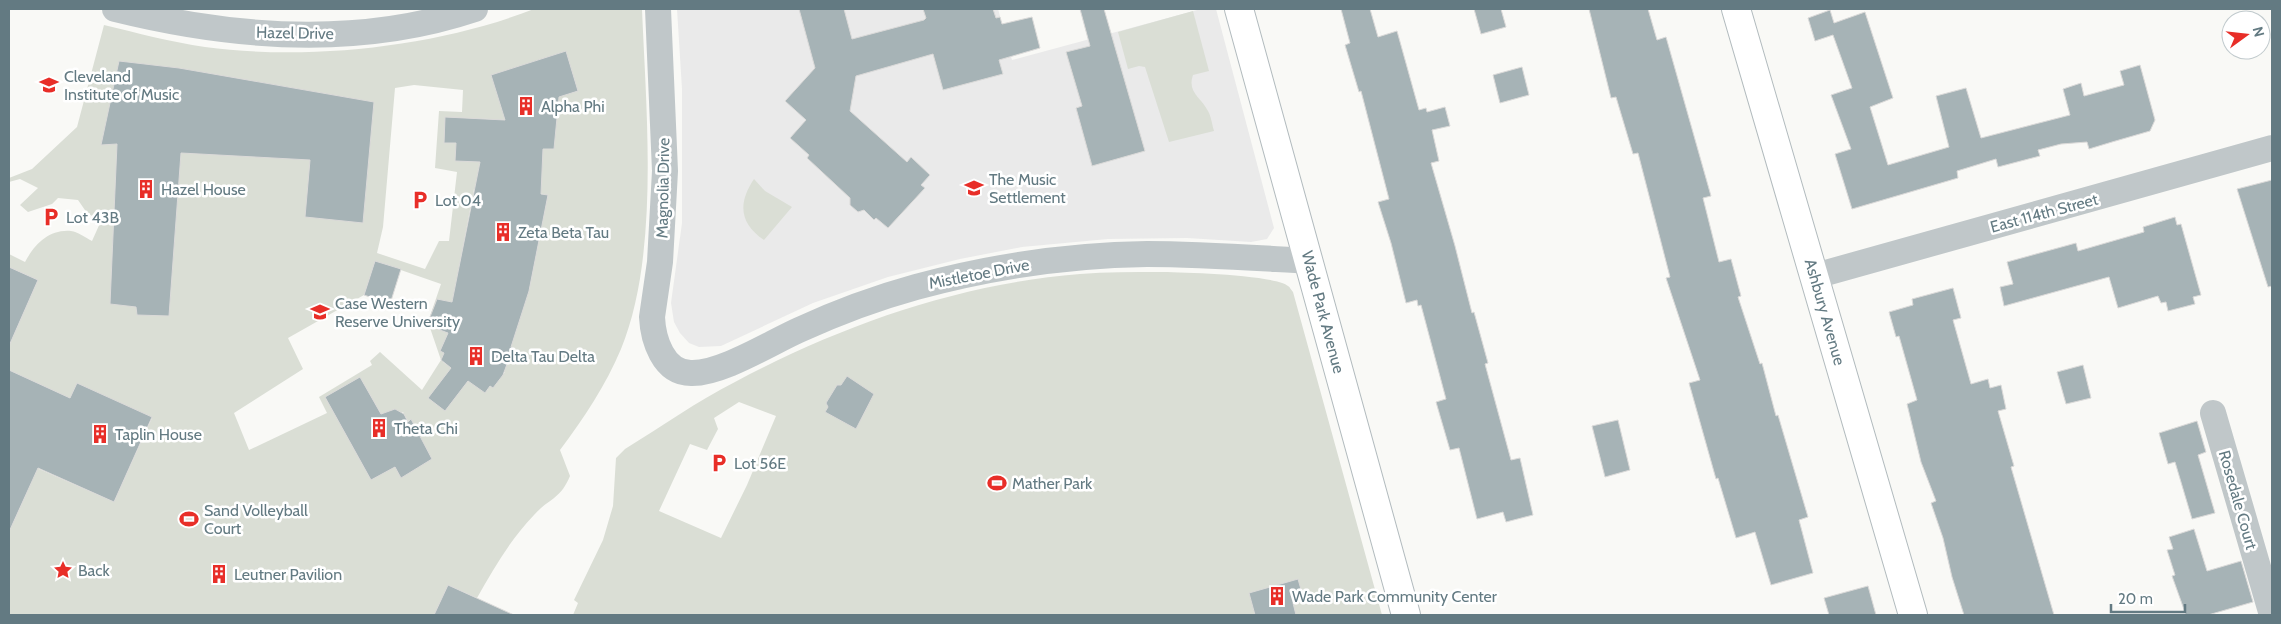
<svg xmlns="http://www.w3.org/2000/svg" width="2281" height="624" font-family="Cabin,sans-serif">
  <rect width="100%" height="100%" fill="#f9f9f6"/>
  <!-- built -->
  <path fill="#eaeaea" d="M 677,9 L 998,9 L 1012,60 L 1201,9 L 1216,9 L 1274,228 L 1267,239 L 1251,242 L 1187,238 L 1108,239 L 1022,247 L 960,259 L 888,277 L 813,303 L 721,346 L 699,347 L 689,343 L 680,333 L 674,322 L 671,303 L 682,223 L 682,89 Z"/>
  <!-- green -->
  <path fill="#daded5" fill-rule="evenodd" d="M 534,9 L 642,9 C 646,110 660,254 621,349 C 606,385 584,418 560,450 L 570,476 C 560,500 549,498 534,515 C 510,540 494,568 477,598 L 448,585 L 434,615 L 9,615 L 9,532 L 28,490 L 30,442 L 39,469 L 114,502 L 152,418 L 77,383 L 70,398 L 9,370 L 9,346 L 38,280 L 9,267 L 9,254 L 25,262 C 34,245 49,229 71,231 C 78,232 86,238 92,241 L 101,221 L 87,213 L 78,200 L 58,198 L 52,204 L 28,212 L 20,205 L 38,188 L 20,179 L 9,182 L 9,178 L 32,169 L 77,127 L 104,25 C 137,33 171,42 205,47 C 308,61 437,47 534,9 ZM 566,52 L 578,91 L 551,99 L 554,149 L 543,149 L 542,164 L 456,161 L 456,143 L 444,143 L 445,117 L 510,120 ZM 414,85 L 463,90 L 462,112 L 439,111 L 435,168 L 457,172 L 449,241 L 439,241 L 425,269 L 377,253 L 383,227 L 395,88 ZM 503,186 L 548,195 L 529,291 L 484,282 L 459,267 L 474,189 L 492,192 ZM 375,261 L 441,284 L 428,322 L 441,360 L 422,390 L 380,352 L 370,361 L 372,365 L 319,397 L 327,413 L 249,450 L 234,413 L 303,369 L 288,338 L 364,295 ZM 438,299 L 518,324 L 502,370 L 505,372 L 493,387 L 468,381 L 445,411 L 428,398 L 451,368 L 443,362 L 444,353 L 440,351 L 448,333 L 437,329 L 439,321 L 430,317 ZM 360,377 L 385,421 L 403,412 L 408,421 L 411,420 L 432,459 L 401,477 L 395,467 L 371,480 L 325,397 Z
    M 1193,11 L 1209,71 L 1193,75 C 1187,93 1201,97 1208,111 C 1211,116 1212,124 1214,131 L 1169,142 L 1145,67 L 1139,66 L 1128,69 L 1118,32 Z
    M 754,179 L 765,191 L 792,207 L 764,240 C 739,223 738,203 754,179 Z
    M 1159,272 C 1180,272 1276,275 1288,286 C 1290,287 1291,290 1293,292 L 1382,615 L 573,615 L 578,603 L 574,600 L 603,540 L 613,506 L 616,458 L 625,449 C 661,427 697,401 735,382 C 842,325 958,284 1080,274 C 1106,272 1133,272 1159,272 ZM 739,402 L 776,416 L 747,485 L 721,538 L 659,511 L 690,444 L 707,450 L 718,429 L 714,418 Z"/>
  <!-- building -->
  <path fill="#a6b3b6" stroke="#dbdad9" d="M 799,9 L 844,9 L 852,39 L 924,20 L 926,18 L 923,9 L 993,9 L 996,18 L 1000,17 L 1002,24 L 1032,17 L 1040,48 L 999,60 L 1003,74 L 943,90 L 933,54 L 856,76 L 850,111 L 907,162 L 911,157 L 930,175 L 921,185 L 925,188 L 888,228 L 876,218 L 874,220 L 864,210 L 858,212 L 850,205 L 850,198 L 807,158 L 809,155 L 790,138 L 806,120 L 785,101 L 815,68 Z
    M 1080,9 L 1104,9 L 1145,151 L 1092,166 L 1076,108 L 1082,106 L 1066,52 L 1090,46 Z
    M 1341,9 L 1370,9 L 1378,37 L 1397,31 L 1419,110 L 1426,108 L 1427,112 L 1445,107 L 1450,126 L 1432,130 L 1439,161 L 1431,163 L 1455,246 L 1472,313 L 1474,312 L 1488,363 L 1485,364 L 1511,460 L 1520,458 L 1533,515 L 1506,522 L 1503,512 L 1477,519 L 1459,448 L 1450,450 L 1436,402 L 1446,399 L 1421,305 L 1418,306 L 1417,300 L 1406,303 L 1391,243 L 1378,202 L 1389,199 L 1361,91 L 1359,92 L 1345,45 L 1350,43 Z
    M 1474,9 L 1501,9 L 1506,27 L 1481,34 Z
    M 1589,9 L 1648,9 L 1657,40 L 1666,37 L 1711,196 L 1703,198 L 1719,262 L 1731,259 L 1741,296 L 1738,297 L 1760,364 L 1762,363 L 1776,416 L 1778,415 L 1808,517 L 1799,520 L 1813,573 L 1771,585 L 1755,532 L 1736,538 L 1718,478 L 1716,479 L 1689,383 L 1700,380 L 1666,278 L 1670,277 L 1638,153 L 1633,154 L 1616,97 L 1611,98 Z
    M 1830,10 L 1834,23 L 1865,12 L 1893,98 L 1870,107 L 1888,165 L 1949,147 L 1936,96 L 1966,88 L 1981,138 L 2070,115 L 2063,89 L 2081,83 L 2084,96 L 2124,85 L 2120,71 L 2140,65 L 2155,120 L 2150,131 L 2112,142 L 2089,149 L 2087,142 L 2061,144 L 2038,150 L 2040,156 L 1998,167 L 1996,159 L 1957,171 L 1958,178 L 1852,209 L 1835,154 L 1851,149 L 1831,95 L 1852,88 L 1833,35 L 1815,41 L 1808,18 Z
    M 566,51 L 578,91 L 559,97 L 554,149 L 543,149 L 541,194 L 548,195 L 529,291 L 511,347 L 513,348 L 503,375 L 493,388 L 490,386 L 485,393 L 468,381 L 445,411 L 428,398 L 451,368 L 441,360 L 444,353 L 440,351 L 448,333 L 437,329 L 439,321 L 430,317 L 437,299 L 452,302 L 480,162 L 455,161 L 456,143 L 444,143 L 445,117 L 505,120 L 491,75 Z
    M 119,61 L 179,68 L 374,102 L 363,223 L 305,217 L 310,160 L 181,153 L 169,316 L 137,315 L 136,307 L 110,304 L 117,144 L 101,145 Z
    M 1522,67 L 1529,95 L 1500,103 L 1493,75 Z
    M 2272,180 L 2272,286 L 2268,287 L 2237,189 Z
    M 2175,217 L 2177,225 L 2181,224 L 2201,295 L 2193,297 L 2195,304 L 2168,311 L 2166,302 L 2161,303 L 2158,296 L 2118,308 L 2109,277 L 2004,306 L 2000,287 L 2013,284 L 2007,262 L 2076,243 L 2078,251 L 2144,232 L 2143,227 Z
    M 375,261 L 401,269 L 390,304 L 364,295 Z
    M 9,267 L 38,280 L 9,346 Z
    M 1953,288 L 1961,318 L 1953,320 L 1971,384 L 1988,379 L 1990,388 L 2001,385 L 2006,409 L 1998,411 L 2014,466 L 2011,467 L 2054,615 L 1964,615 L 1952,577 L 1943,538 L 1931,503 L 1936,501 L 1921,462 L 1907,404 L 1917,400 L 1899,336 L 1896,337 L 1889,312 L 1913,305 L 1912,299 Z
    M 2083,365 L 2091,398 L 2066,404 L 2057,372 Z
    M 9,370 L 70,398 L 77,383 L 152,417 L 114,502 L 38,468 L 9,532 Z
    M 847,376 L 874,394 L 856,429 L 825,412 L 828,407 L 826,403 L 837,385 L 841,385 Z
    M 360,377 L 381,414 L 395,409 L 404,414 L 408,422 L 411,419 L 432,459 L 401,478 L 395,467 L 371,480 L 325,397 Z
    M 1618,420 L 1630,470 L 1605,477 L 1592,426 Z
    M 2197,421 L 2206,452 L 2198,455 L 2215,513 L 2192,519 L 2175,462 L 2168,464 L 2159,433 Z
    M 2194,529 L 2207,571 L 2241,561 L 2253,602 L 2208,615 L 2186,615 L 2172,576 L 2175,575 L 2167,550 L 2173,549 L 2169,537 Z
    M 1298,579 L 1304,600 L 1293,603 L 1296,615 L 1255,615 L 1249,593 Z
    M 448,585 L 514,615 L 434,615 Z
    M 1868,586 L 1876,615 L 1829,615 L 1824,598 Z"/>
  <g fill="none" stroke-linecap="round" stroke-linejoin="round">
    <!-- secondary casing -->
    <g stroke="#b2bbbe" stroke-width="30">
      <path id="secondary" d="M 1239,9 L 1406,615
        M 1736,9 L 1913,615"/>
    </g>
    <!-- street -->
    <path stroke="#c0c7c9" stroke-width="26" d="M 115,9 C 232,38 359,48 475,9
      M 658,9 L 665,171 L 660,262 L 652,317 C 653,339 663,373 691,373 C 721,374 770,343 799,330 C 836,313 876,298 916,287 C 990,267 1070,255 1147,254 C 1201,254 1255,258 1309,261
      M 1815,276 L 2272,148
      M 2213,413 L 2272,615"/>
    <!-- secondary -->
    <use href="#secondary" stroke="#fff" stroke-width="28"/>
  </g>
  <!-- icons -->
  <defs>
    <g id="university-bare" transform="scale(1.5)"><path d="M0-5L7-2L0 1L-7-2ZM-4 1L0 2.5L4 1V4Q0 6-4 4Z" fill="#e82e28" stroke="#fff" stroke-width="2.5" paint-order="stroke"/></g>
    <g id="building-bare" transform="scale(1.5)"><path d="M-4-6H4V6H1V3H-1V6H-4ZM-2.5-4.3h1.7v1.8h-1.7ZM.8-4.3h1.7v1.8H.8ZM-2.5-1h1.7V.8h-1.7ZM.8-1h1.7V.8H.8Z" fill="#e82e28" stroke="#fff" stroke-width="2.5" paint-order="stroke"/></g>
    <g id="school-bare" transform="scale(1.5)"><path d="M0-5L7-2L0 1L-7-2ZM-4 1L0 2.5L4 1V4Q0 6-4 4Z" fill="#e82e28" stroke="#fff" stroke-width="2.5" paint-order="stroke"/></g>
    <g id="parking-bare" transform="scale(1.5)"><path d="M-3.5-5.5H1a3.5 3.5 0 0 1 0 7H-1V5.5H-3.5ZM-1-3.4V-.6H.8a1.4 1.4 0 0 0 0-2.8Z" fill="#e82e28" stroke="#fff" stroke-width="2.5" paint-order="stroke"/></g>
    <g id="stadium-bare" transform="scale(1.5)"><path d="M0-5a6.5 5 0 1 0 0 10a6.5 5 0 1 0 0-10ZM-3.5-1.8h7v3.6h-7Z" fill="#e82e28" stroke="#fff" stroke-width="2.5" paint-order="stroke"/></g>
    <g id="sight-bare" transform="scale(1.5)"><path d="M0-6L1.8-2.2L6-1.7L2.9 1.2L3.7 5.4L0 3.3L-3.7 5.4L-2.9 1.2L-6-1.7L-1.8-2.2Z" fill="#e82e28" stroke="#fff" stroke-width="2.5" paint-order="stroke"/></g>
  </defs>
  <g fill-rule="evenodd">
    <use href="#university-bare" x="49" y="85"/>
    <use href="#building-bare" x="526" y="106"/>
    <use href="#school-bare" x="974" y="188"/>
    <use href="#building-bare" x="146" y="189"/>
    <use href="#parking-bare" x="420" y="200"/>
    <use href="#parking-bare" x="51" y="217"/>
    <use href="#building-bare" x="503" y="232"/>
    <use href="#university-bare" x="320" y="312"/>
    <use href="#building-bare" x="476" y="356"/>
    <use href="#building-bare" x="379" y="428"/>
    <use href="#building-bare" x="100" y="434"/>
    <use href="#parking-bare" x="719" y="463"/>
    <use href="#stadium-bare" x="997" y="483"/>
    <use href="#stadium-bare" x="189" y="519"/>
    <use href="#sight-bare" x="63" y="570"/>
    <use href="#building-bare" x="219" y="574"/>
    <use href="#building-bare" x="1277" y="596"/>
  </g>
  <g text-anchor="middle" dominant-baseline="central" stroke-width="5" stroke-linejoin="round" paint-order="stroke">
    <!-- street labels -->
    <g font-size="16" fill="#637a82" stroke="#fff">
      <text transform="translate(295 33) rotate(1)">Hazel Drive</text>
      <text transform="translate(663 188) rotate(-89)">Magnolia Drive</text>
      <text transform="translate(2044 213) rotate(-15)">East 114th Street</text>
      <text transform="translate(979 274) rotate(-11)">Mistletoe Drive</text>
      <text transform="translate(1323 312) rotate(75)">Wade Park Avenue</text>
      <text transform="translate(1825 312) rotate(74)">Ashbury Avenue</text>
      <text transform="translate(2238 500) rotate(74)">Rosedale Court</text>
    </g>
    <!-- poi labels -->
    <g font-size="16" fill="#637a82" stroke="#fff" text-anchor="start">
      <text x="64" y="76">Cleveland<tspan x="64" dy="18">Institute of Music</tspan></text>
      <text x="541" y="106">Alpha Phi</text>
      <text x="989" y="179">The Music<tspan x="989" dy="18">Settlement</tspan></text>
      <text x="161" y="189">Hazel House</text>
      <text x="435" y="200">Lot 04</text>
      <text x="66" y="217">Lot 43B</text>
      <text x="518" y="232">Zeta Beta Tau</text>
      <text x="335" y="303">Case Western<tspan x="335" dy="18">Reserve University</tspan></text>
      <text x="491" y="356">Delta Tau Delta</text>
      <text x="394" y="428">Theta Chi</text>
      <text x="115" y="434">Taplin House</text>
      <text x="734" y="463">Lot 56E</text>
      <text x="1012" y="483">Mather Park</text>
      <text x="204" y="510">Sand Volleyball<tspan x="204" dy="18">Court</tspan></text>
      <text x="78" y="570">Back</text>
      <text x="234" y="574">Leutner Pavilion</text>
      <text x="1292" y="596">Wade Park Community Center</text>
    </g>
  </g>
  <!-- border -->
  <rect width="2281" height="624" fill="none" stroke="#637a82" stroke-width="20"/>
  <!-- north arrow -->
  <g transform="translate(2246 35) rotate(75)"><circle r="24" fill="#ffffff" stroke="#c1cacd"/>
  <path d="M0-4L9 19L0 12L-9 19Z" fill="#e82e28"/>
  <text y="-8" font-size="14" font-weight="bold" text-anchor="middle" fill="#637a82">N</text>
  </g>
  <!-- scale -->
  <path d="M2111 604v8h74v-8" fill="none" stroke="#637a82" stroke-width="2.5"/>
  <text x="2118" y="604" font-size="15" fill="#637a82" stroke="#ffffff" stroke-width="4" paint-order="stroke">20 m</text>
</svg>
